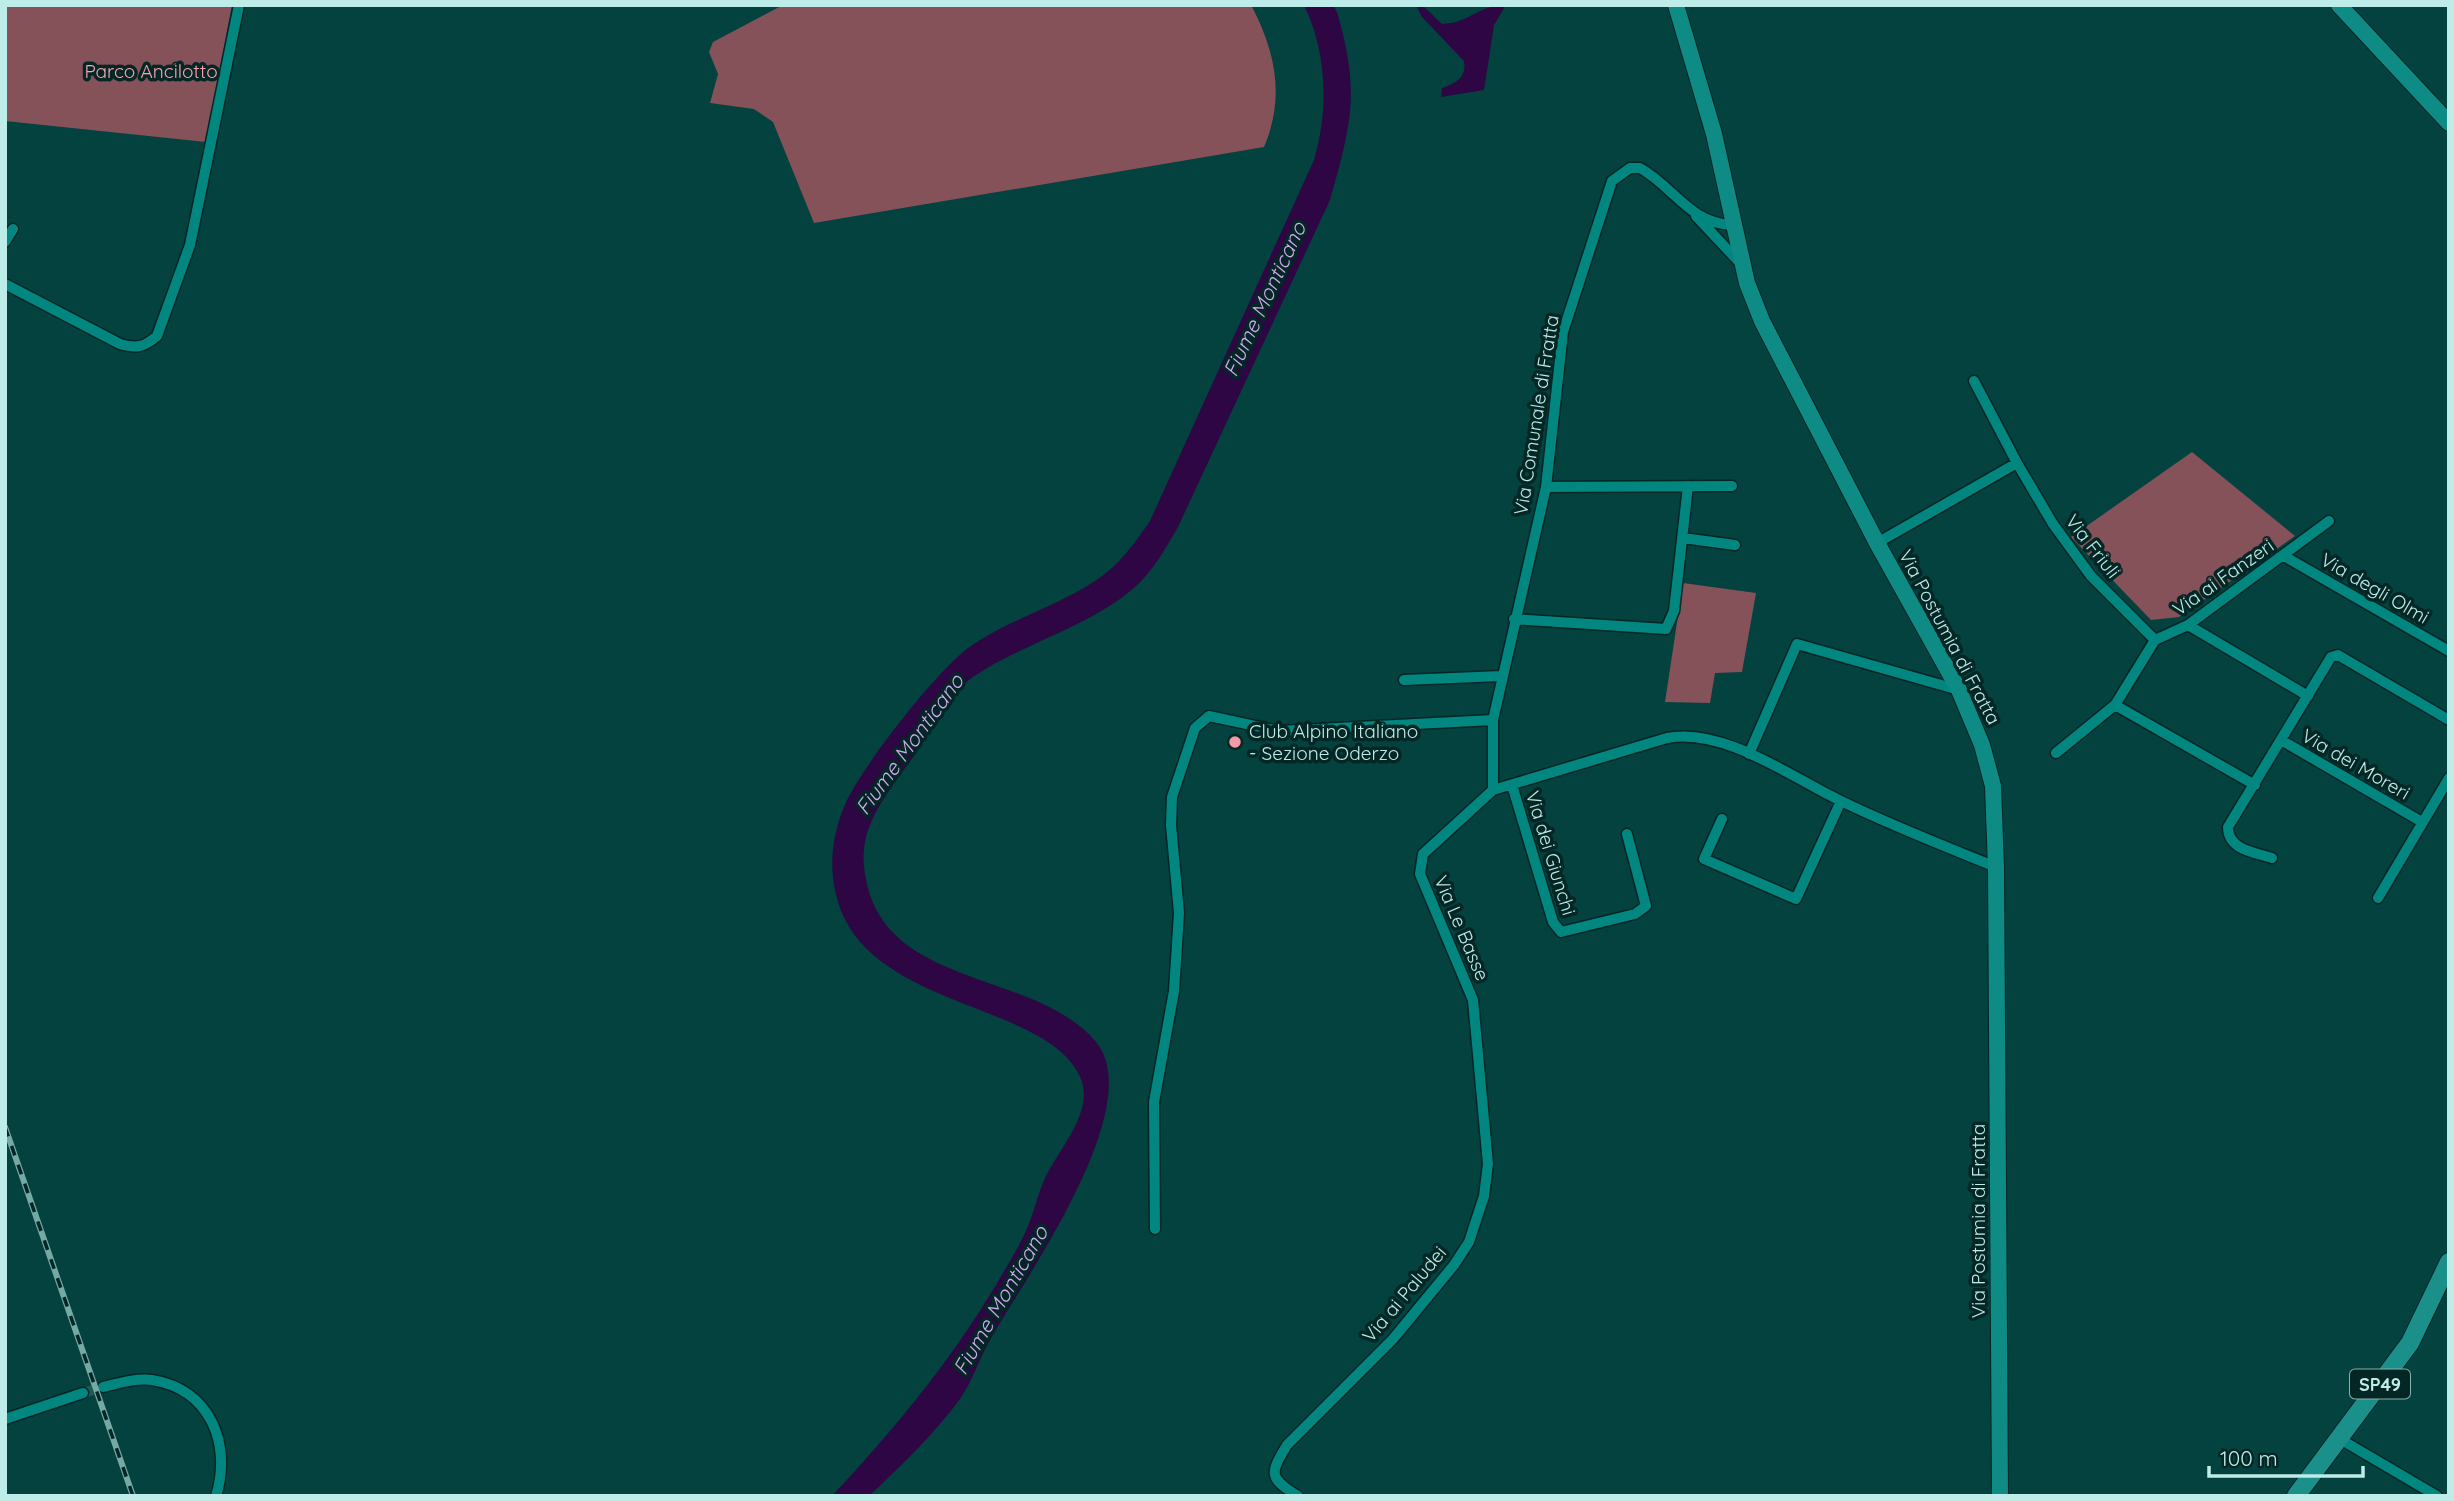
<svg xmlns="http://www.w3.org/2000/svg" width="2454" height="1501" font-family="Quicksand,sans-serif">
  <rect width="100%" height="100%" fill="#03423f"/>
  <!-- green -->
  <path fill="#85525a" d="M 5,5 L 232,5 L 206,142 L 5,121 Z
    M 783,5 L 1251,5 C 1276,52 1285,98 1264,147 L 814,223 L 773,122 L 754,109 L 710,103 L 718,74 L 709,52 L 713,42 Z
    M 2192,452 L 2295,536 L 2179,617 L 2151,620 L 2071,537 Z
    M 1683,583 L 1756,593 L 1742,672 L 1715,673 L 1710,703 L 1665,702 Z"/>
  <!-- water -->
  <path fill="#2d0643" d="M 1304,5 L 1333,5 L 1337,12 C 1360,91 1352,122 1330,200 L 1177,529 C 1167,546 1157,563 1144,578 C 1103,623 1024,642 973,677 C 946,696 933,730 914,756 C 896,781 871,811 865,842 C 862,857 864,873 868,888 C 894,988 1038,972 1096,1042 C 1149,1106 1023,1281 990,1340 C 979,1359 972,1382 960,1399 C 934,1434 901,1466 869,1496 L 832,1496 C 893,1431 950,1362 996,1285 C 1007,1266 1020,1246 1028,1226 C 1035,1209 1038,1193 1046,1176 C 1060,1148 1094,1111 1081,1079 C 1051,1003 874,1010 839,905 C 828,872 831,839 844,807 C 859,770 934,674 967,649 C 1010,617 1074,602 1112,568 C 1126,555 1139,537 1150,521 L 1314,160 C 1329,109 1327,53 1304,5 Z
    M 1416,5 L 1422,5 L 1442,24 C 1470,23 1478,5 1506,5 L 1494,25 L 1484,90 L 1441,97 L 1442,88 C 1456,83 1467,78 1464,61 L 1422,17 Z"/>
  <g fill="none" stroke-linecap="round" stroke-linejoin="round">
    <!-- street-tunnel -->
    <path stroke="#1f5c58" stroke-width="10" stroke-dasharray="10 5" stroke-linecap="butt" d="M 83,1393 L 103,1387"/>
    <!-- street casing -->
    <g stroke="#042624" stroke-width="13">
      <path id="street" d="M 1696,216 L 1741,264
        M 5,242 L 13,229
        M 5,284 L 120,344 C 137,349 144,347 157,336 L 190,245 L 239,5
        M 1974,381 L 2017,463
        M 1546,487 L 1732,486
        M 1683,538 L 1735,545
        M 1877,543 L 2017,463 L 2053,524 L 2091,576 L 2155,640
        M 2284,556 L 2449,651
        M 1514,619 L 1666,629 L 1674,611 L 1688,486
        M 2188,625 L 2308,696
        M 1404,680 L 1501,676
        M 2115,705 L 2255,785
        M 2281,740 L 2422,822
        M 2056,753 L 2115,705 L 2155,640 L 2188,625 L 2329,521
        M 1749,754 L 1797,644 L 1959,690
        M 1512,785 L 1553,922 L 1561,932 L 1635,914 L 1646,906 L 1627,834
        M 1493,790 L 1493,720 L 1546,487 L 1563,332 L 1612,181 L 1630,168 L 1640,168 C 1674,187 1689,223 1732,225
        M 1722,819 L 1704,859 L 1796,899 L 1841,801
        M 2272,858 C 2254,852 2228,850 2228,827 L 2331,657 L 2338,655 L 2449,720
        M 2378,898 L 2449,778
        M 1155,1229 L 1154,1102 L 1174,991 L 1179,913 L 1171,825 L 1172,797 L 1195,728 L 1209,716 L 1279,731 L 1493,720
        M 103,1387 C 119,1383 136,1378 152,1380 C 210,1389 232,1444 216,1496
        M 5,1419 L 83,1393
        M 2340,1439 L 2437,1496
        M 1298,1496 C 1268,1478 1270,1473 1287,1445 L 1393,1339 L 1454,1265 L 1469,1242 L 1484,1196 L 1488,1164 L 1473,1000 L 1420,874 L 1423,854 L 1493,790 L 1667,738 C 1723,727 1791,777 1839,800 C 1890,825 1944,846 1996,867"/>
    </g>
    <!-- secondary casing -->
    <g stroke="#042624" stroke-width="18">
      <path id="secondary" d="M 1676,5 L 1714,134 L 1747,283 L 1762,321 L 1877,543 L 1959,690 L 1982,745 L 1993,786 L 1996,867 L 2000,1496
        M 2339,5 L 2449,123"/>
    </g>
    <!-- primary casing -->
    <g stroke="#042624" stroke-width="20">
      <path id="primary" d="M 2296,1496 L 2410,1343 L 2449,1262"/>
    </g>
    <!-- street -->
    <use href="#street" stroke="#018680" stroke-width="10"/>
    <!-- secondary -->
    <use href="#secondary" stroke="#0e8b85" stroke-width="16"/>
    <!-- primary -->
    <use href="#primary" stroke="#1b908a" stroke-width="18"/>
    <!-- rail casing -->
    <g stroke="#74a9a5" stroke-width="6">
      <path id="rail" d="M 5,1127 L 133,1496"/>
    </g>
    <!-- rail -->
    <use href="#rail" stroke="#042624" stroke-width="3.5" stroke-dasharray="10" stroke-linecap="butt"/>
  </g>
  <!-- markers -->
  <circle fill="#f39aa8" stroke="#042624" stroke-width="2.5" cx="1235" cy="742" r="7"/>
  <g text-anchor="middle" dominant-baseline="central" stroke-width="7" stroke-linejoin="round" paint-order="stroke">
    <!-- shield labels -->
    <rect fill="#042624" stroke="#86b1ad" stroke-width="2" x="2350" y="1369.5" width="60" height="29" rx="5"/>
    <g font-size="18" font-weight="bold" fill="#beece8">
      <text x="2380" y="1384">SP49</text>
    </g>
    <!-- park labels -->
    <g font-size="19" fill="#fda2b0" stroke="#042624">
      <text x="151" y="71">Parco Ancilotto</text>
    </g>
    <!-- street labels -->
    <g font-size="19" fill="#beece8" stroke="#042624">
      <text transform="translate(1536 415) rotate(-81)">Via Comunale di Fratta</text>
      <text transform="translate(2093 546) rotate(52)">Via Friuli</text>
      <text transform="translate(2223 577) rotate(-35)">Via ai Fanzeri</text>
      <text transform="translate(2375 588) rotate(30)">Via degli Olmi</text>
      <text transform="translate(1950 637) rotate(62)">Via Postumia di Fratta</text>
      <text transform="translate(2356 764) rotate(30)">Via dei Moreri</text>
      <text transform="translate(1551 853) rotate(73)">Via dei Giunchi</text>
      <text transform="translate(1462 928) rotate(67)">Via Le Basse</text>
      <text transform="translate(1978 1221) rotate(-90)">Via Postumia di Fratta</text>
      <text transform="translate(1404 1294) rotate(-50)">Via ai Paludei</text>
    </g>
    <!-- poi labels -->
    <g font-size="19" fill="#beece8" stroke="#042624" text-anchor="start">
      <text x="1249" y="731">Club Alpino Italiano<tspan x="1249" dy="22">- Sezione Oderzo</tspan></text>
    </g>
    <!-- water labels -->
    <g font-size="21" font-style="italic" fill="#d3aaf3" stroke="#042624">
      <text transform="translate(1264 299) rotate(-65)">Fiume Monticano</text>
      <text transform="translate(909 744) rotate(-54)">Fiume Monticano</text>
      <text transform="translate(1000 1300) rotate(-60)">Fiume Monticano</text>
    </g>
  </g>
  <!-- border -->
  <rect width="2454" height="1501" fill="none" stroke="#beece8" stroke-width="14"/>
  <!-- scale -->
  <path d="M2209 1466v10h154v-10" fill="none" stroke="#beece8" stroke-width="3.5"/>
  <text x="2220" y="1466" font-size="21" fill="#beece8" stroke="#042624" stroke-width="5" paint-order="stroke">100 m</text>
</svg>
